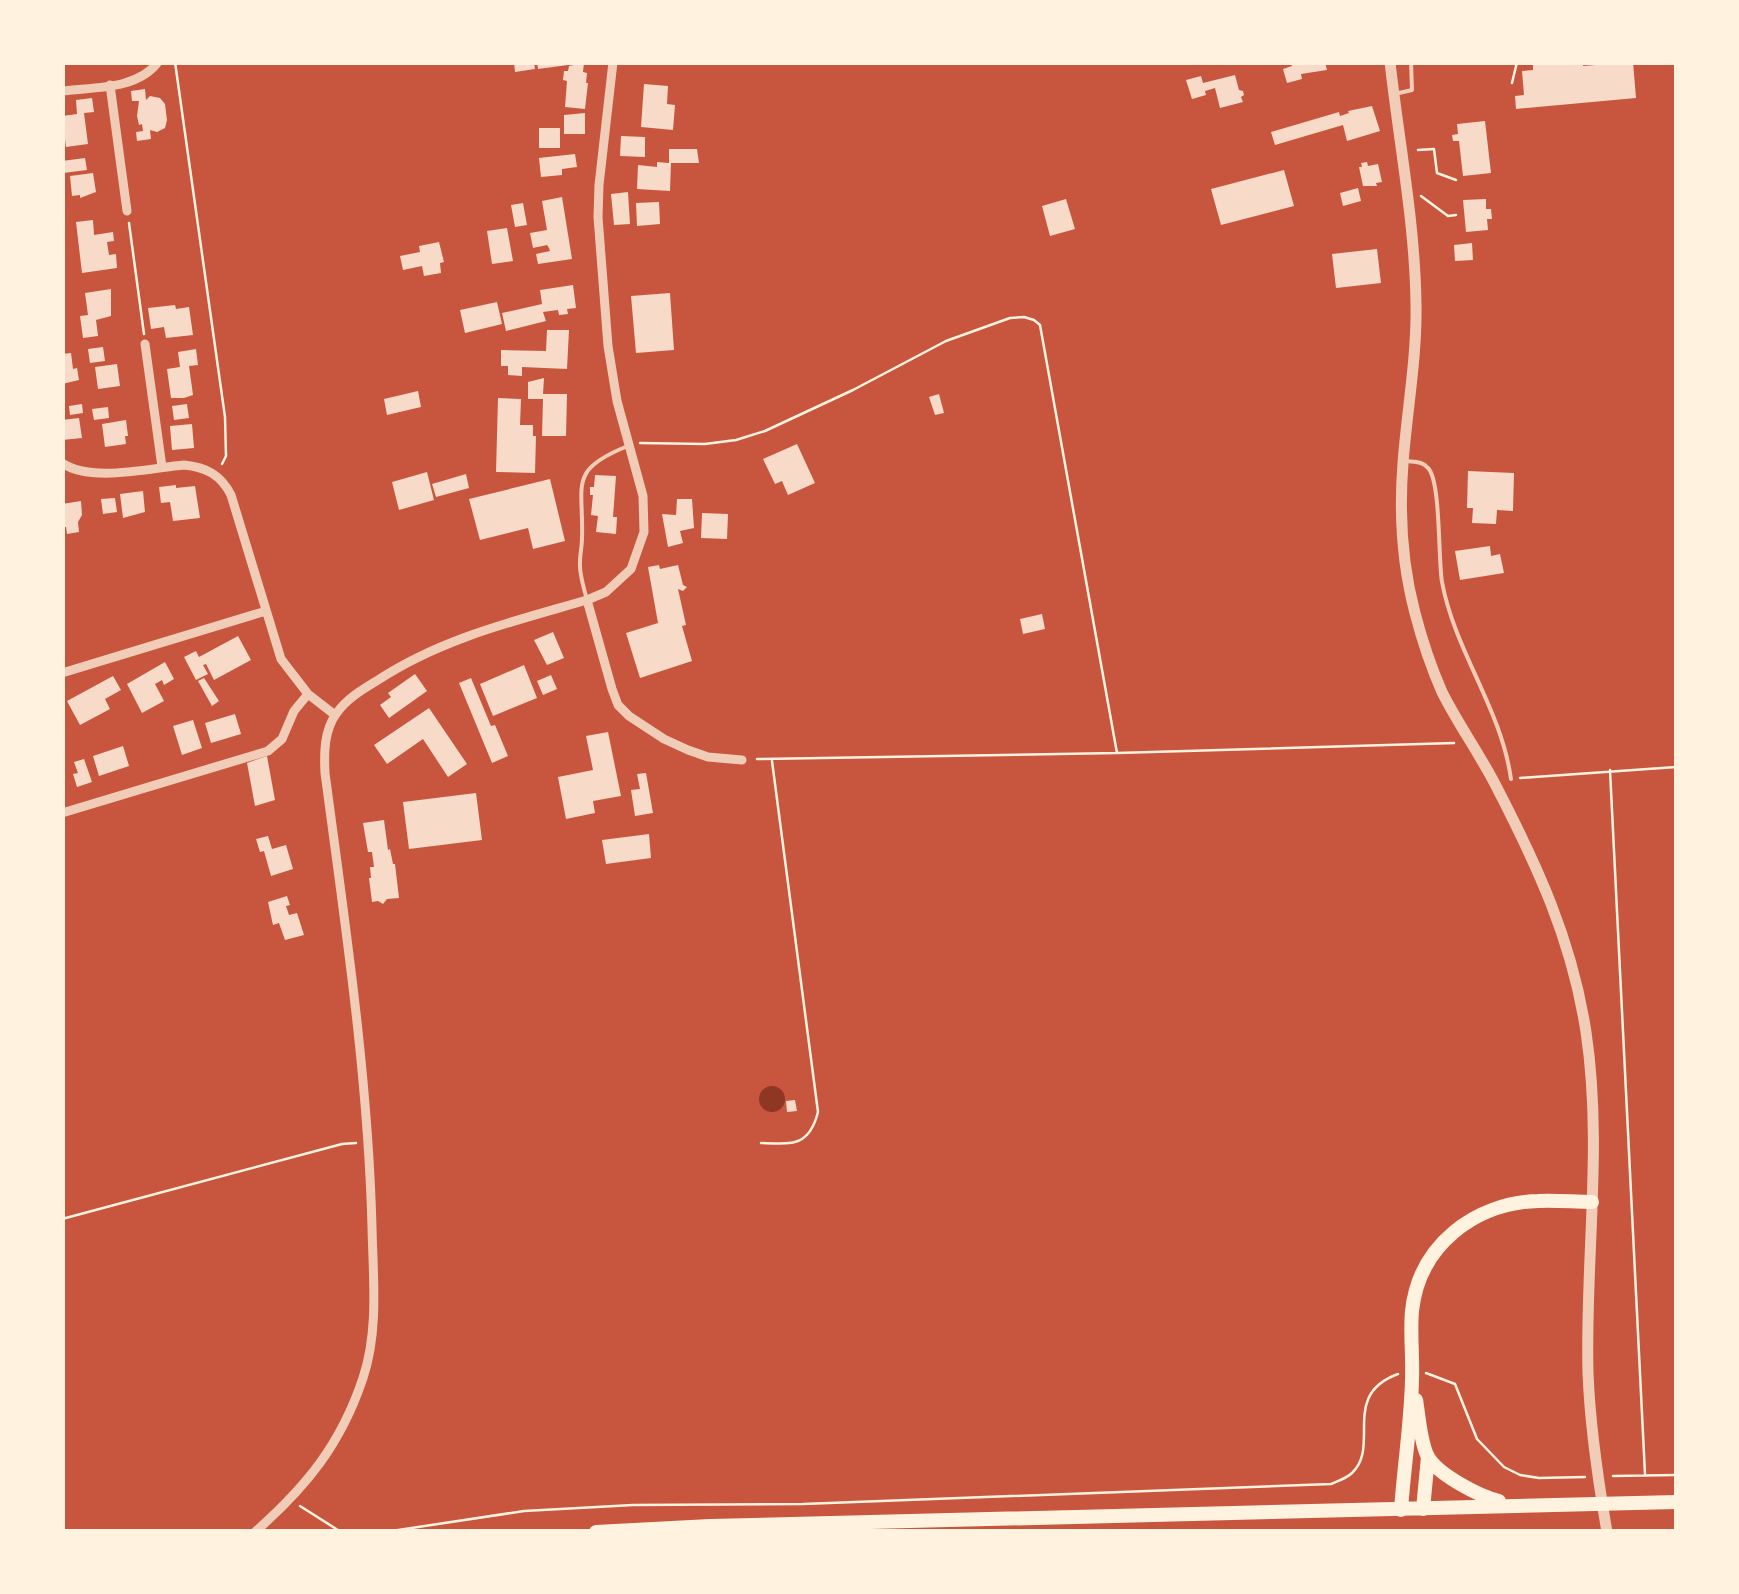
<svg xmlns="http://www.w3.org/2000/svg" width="1739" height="1594" font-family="'Sofia Sans Condensed',sans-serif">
  <rect width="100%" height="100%" fill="#c8553d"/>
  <!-- water -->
  <path fill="#8f3625" d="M759 1099a13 13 0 1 1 26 0a13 13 0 1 1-26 0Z"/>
  <!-- building -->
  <path fill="#f7dbc8" d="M 514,62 L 534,62 L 535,69 L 515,72 Z
    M 537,62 L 568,62 L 568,65 L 538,69 Z
    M 1291,62 L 1325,62 L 1327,70 L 1301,74 L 1302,79 L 1287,83 L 1283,69 L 1292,66 Z
    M 1533,62 L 1583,62 L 1583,66 L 1633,62 L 1636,98 L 1516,109 L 1515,96 L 1524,95 L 1522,71 L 1533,70 Z
    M 584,63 L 583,72 L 587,73 L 586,83 L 588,83 L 585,109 L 565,107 L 567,81 L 563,80 L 564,71 L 568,71 L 569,66 Z
    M 1235,75 L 1239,90 L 1243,91 L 1244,95 L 1241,97 L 1243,102 L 1220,108 L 1215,88 L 1205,91 L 1206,95 L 1192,99 L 1186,80 L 1201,76 L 1203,83 Z
    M 644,84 L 668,86 L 667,104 L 675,105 L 673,130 L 641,127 Z
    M 145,89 L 146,100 L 150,96 L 160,98 L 165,104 L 167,120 L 165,128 L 157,132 L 150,130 L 151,139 L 137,141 L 136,132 L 143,131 L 142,124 L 139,125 L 137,116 L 139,101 L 132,101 L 131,91 Z
    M 92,98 L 94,112 L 84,113 L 88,144 L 66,147 L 62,116 L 77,114 L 76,100 Z
    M 1372,106 L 1380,131 L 1347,141 L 1343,125 L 1275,145 L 1271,132 L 1339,112 L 1340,116 L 1349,113 L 1348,111 Z
    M 585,113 L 585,134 L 564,134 L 564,115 Z
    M 1485,121 L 1491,173 L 1463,176 L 1459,141 L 1453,141 L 1452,135 L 1458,134 L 1457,124 Z
    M 539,128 L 560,128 L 560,148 L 539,148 Z
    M 621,136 L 645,137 L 645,157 L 620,156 Z
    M 669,149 L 697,149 L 699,163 L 671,163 L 670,191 L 637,189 L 638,165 L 657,167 L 657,162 L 669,163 Z
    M 575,154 L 577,167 L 562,169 L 562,175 L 541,177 L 539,158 Z
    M 85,158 L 87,170 L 63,173 L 62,161 Z
    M 1367,162 L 1368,166 L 1378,164 L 1382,182 L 1376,183 L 1377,186 L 1363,186 L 1359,167 L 1362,167 L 1361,163 Z
    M 1284,170 L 1294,206 L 1221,225 L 1211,189 Z
    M 93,173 L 96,192 L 80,198 L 80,195 L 72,196 L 70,176 Z
    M 1358,188 L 1361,201 L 1343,206 L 1340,193 Z
    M 628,192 L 630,224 L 614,225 L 611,194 Z
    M 562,197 L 572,259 L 538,264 L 536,254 L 550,251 L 549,248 L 547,245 L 533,248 L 530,233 L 547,230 L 542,201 Z
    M 1066,199 L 1075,229 L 1050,236 L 1042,206 Z
    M 1486,199 L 1486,209 L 1491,209 L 1492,219 L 1487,219 L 1488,230 L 1466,232 L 1463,200 Z
    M 659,202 L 660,224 L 637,226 L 636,203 Z
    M 523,203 L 527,225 L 515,227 L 511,205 Z
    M 93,220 L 94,235 L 113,232 L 114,241 L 107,242 L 109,255 L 116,254 L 117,268 L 82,273 L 76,222 Z
    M 507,228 L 513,261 L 492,264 L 487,231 Z
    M 439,242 L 444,262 L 440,263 L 441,273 L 424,276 L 422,266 L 403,270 L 400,256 L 420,252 L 419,246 Z
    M 1472,243 L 1473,260 L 1455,261 L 1454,245 Z
    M 1377,249 L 1381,283 L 1336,288 L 1332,254 Z
    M 573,285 L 576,308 L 567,309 L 568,314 L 559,315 L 558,310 L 543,312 L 546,321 L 506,331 L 502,313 L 542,304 L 540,290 Z
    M 111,289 L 111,316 L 96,320 L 98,336 L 83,338 L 80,316 L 88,315 L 85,293 Z
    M 670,293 L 674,350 L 636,353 L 631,296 Z
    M 497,302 L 502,324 L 465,333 L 460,310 Z
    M 175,305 L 176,309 L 189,307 L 193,335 L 166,338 L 164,327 L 151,329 L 148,308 Z
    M 547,330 L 569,330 L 567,369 L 522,367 L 522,376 L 508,375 L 508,366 L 501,366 L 501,350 L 546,351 Z
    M 103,347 L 105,361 L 90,363 L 88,349 Z
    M 196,349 L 198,365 L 189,366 L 193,395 L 184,398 L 171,398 L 167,369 L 180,367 L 178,352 Z
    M 71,353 L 73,369 L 77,368 L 79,380 L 62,384 L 62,354 Z
    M 117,364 L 120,386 L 98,389 L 95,367 Z
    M 544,378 L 543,394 L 567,394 L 566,436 L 542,436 L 543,399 L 528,399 L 528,382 Z
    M 418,391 L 421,407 L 387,415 L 384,399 Z
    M 939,394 L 944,413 L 935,415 L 929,397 Z
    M 498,398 L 521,399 L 520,425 L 533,425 L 533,436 L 536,436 L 535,473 L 496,472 Z
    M 82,404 L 83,413 L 70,415 L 69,406 Z
    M 187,404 L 189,418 L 174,420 L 172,406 Z
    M 108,407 L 109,418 L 94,420 L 92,409 Z
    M 79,418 L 82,438 L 62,440 L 62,420 Z
    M 126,420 L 128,436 L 125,436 L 126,444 L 105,447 L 102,424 Z
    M 192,424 L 194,448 L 172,450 L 170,426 Z
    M 797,444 L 815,483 L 788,495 L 782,481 L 775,484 L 763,459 Z
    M 1468,471 L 1514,473 L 1513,511 L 1497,510 L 1496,524 L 1472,523 L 1473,508 L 1467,508 Z
    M 427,472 L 434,500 L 399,510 L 392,482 Z
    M 466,474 L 469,488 L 436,497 L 432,484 Z
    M 595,475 L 616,476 L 613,517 L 617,517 L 616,534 L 596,532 L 598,516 L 591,515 L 593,495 L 590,495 L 590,487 L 594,487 Z
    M 550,479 L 565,541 L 533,549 L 528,528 L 480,540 L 469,499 Z
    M 176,485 L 176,488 L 195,486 L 200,518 L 173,521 L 170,502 L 161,503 L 159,487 Z
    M 143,491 L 145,512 L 123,518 L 120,494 Z
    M 115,498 L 117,512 L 103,514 L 101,499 Z
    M 677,499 L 692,499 L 694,528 L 680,531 L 683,543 L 668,547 L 662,514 L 676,515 Z
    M 81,501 L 82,515 L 78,522 L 79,532 L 67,534 L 66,527 L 62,527 L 62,504 Z
    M 702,513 L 728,514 L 727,539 L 701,538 Z
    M 1490,546 L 1491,556 L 1500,554 L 1504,573 L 1460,580 L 1455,551 Z
    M 659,565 L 660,569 L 678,565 L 683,585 L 687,587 L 683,591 L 678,589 L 686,625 L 682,626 L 692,661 L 640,678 L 626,633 L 658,623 L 648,567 Z
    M 1042,614 L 1045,629 L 1023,634 L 1020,619 Z
    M 553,632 L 564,658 L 547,665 L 534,640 Z
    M 238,636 L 251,660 L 214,680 L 206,664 L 203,665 L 208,674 L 196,680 L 184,657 L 196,651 L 199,657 Z
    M 165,662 L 174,679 L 164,685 L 162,680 L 155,684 L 164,701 L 142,713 L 127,684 Z
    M 524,665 L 537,698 L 493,716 L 480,684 Z
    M 415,674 L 427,691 L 389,718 L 380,705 L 391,697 L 388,693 Z
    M 551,675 L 557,689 L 543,695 L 537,681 Z
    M 113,676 L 121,690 L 105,699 L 110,709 L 80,725 L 67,701 Z
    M 204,678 L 219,701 L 212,706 L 198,681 Z
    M 471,678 L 491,726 L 495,725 L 508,756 L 492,763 L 459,683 Z
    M 429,708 L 467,764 L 448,777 L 423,739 L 387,764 L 374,745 Z
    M 235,714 L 241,734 L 211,743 L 205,723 Z
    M 193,720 L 202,748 L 182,755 L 173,726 Z
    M 608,732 L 621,796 L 593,801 L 595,813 L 566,819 L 558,777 L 593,770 L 586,736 Z
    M 123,746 L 129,766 L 99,776 L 93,756 Z
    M 267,756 L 275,800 L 255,806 L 247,763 Z
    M 84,759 L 92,782 L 77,787 L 73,774 L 78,773 L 74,762 Z
    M 646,773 L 653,813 L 635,816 L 631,790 L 640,789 L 637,774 Z
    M 476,793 L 482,840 L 409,849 L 403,802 Z
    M 384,820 L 388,850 L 390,849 L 393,864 L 395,864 L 399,898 L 387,899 L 383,904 L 378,901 L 372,902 L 369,878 L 371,878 L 370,867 L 374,867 L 372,852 L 368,852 L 363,823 Z
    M 649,834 L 651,858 L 606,864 L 602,840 Z
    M 268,836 L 272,849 L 286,845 L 293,869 L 271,876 L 264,851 L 260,852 L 256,839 Z
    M 287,896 L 290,905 L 286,906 L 289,915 L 297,913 L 304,935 L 285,940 L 279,923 L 273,925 L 268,902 Z
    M 795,1100 L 797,1111 L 787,1112 L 786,1101 Z"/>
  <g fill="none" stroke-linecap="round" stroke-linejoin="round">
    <!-- path -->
    <path stroke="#fff3e0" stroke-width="2.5" d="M 175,62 L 225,417 L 226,456 L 222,464
      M 1512,83 L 1517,62
      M 1418,150 L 1434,149 L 1437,173 L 1456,180
      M 1421,196 L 1448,216 L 1456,215
      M 129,223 L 144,334
      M 640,443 L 705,444 L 736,440 L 765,431 L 853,390 L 946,341 L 1010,318 L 1024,317 L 1034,320 L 1040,325 L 1117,753
      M 757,759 L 1117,753 L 1454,743
      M 1610,770 L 1645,1474
      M 1520,778 L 1676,767
      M 761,1143 C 792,1144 809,1147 818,1112 L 772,761
      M 62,1219 L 342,1144 L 356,1143
      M 1426,1373 L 1455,1384 L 1477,1439 L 1504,1467 L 1520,1475 L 1539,1478 L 1585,1477
      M 1613,1476 L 1676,1475
      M 300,1506 L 341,1532
      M 385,1532 L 524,1511 L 633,1505 L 803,1504 L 1331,1484 C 1338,1481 1347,1478 1352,1473 C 1381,1446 1340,1395 1398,1374"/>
    <!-- service -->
    <path stroke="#f1ccb7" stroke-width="4" d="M 1399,93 L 1412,90 L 1411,62
      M 1406,461 C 1415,462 1422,461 1428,468 C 1441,481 1438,559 1442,582 C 1455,652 1501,708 1511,779
      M 587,600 C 584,588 579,574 580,562 C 580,554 582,546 582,538 C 584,485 567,470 628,446"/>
    <!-- minor -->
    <path stroke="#f1ccb7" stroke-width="9" d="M 110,85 L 127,211
      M 62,91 C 94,87 137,90 158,62
      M 145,344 L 162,467
      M 62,463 C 91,483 150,468 184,465 C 206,467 221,475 231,495 L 281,659 L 308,694 L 335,715
      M 587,600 L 612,689 L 618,705 L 629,716 L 664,739 L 688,750 L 708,757 L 742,760
      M 62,673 L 266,611
      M 62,813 L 268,751 L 282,739 L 294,711 L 308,694
      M 255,1532 C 307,1486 341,1444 363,1378 C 379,1330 373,1277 372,1227 C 368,1075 345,924 325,773 C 324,753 324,731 336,714 C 346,699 363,689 378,680 C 442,638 515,621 587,600 L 606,592 L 631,569 L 644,532 L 643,496 L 617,401 L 608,346 L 598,217 L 599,185 L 613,62"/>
    <!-- tertiary -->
    <path stroke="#f1ccb7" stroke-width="11" d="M 1390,62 C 1399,143 1415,223 1416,304 C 1417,357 1407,410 1403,463 C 1399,514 1402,564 1415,613 C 1422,640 1431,667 1442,692 C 1458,724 1479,753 1495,784 C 1537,865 1572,940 1586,1032 C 1603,1145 1585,1260 1588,1373 C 1590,1426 1598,1480 1607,1532"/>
    <!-- primary -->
    <path stroke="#fff3e0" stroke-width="14" d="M 1416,1400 C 1419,1417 1420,1439 1427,1455 C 1436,1474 1479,1496 1499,1501
      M 1423,1509 L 1428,1457
      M 1401,1510 C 1404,1467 1411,1423 1412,1380 C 1413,1357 1410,1334 1412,1311 C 1419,1245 1475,1203 1538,1201 C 1556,1200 1574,1202 1592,1202
      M 596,1532 L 710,1526 L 1676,1502"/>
  </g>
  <!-- border -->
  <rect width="1739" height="1594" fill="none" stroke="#fff3e0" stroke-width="130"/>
</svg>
